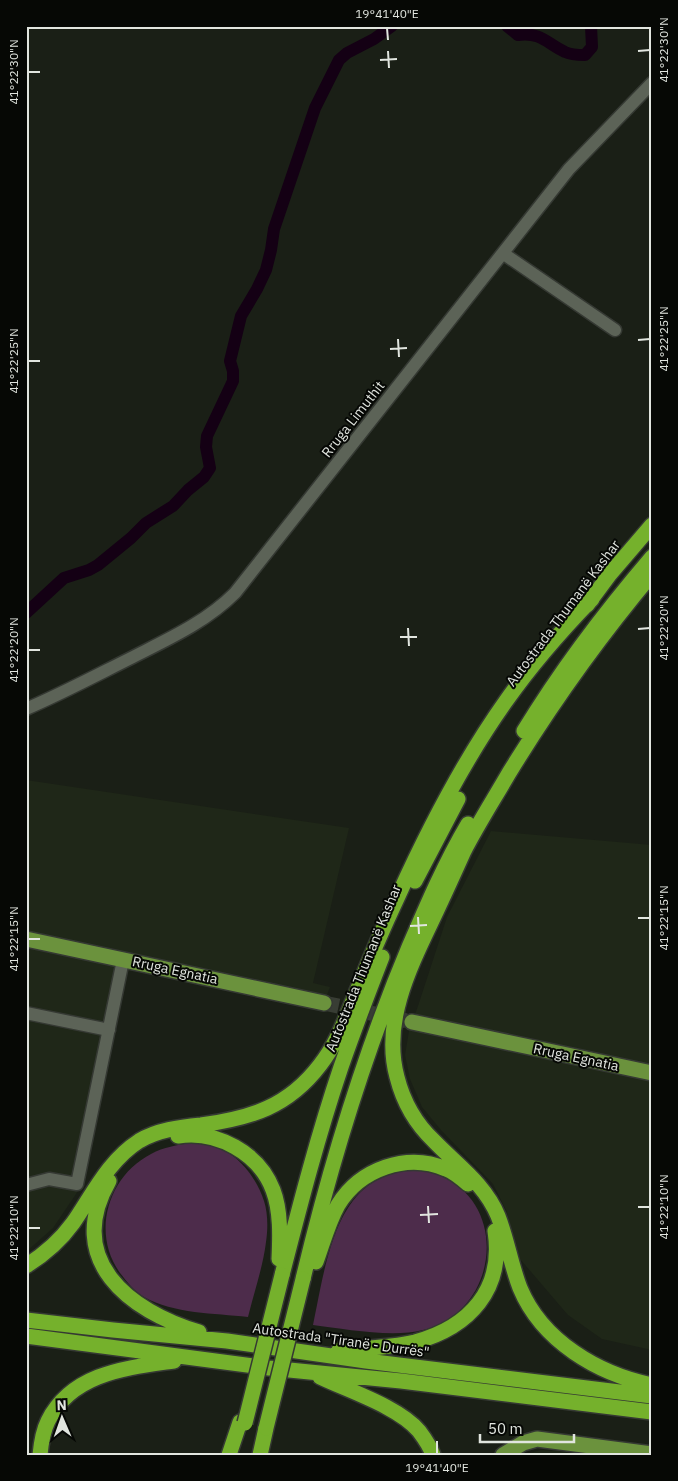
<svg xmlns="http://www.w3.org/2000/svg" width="678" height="1481" font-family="'IBM Plex Sans',sans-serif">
  <rect width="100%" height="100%" fill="#1a1f16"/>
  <!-- built -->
  <path fill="#1f2718" d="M 26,780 L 349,828 L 313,983 L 330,987 L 324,1003 L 129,961 L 78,1191 L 53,1228 L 26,1252 Z
    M 491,831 L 652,845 L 652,1350 L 602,1339 L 568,1315 L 520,1259 L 506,1210 L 493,1184 L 441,1130 L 422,1107 L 410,1079 L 405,1055 L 409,1031 L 418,1006 L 447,917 Z
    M 541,1450 L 559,1451 L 587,1455 L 523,1455 Z"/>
  <!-- green -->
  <path fill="#4d2c4b" d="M 191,1143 C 197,1144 204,1144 210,1145 C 236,1151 256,1176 264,1201 C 268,1213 268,1229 266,1242 C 263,1267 254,1292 248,1317 C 214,1313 174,1314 144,1297 C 134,1291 127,1282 120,1273 C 91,1233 108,1176 151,1154 C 164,1147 177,1145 191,1143 Z
    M 402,1170 C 415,1170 427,1170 439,1175 C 512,1205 497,1313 423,1330 C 392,1338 345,1329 313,1325 C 322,1283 330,1218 364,1189 C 375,1179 388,1175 402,1170 Z"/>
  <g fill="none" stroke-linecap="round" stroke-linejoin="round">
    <!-- canal -->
    <path stroke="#140014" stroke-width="12" d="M 507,26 L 518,35 C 542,32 547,44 565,52 C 571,55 578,55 585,55 L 592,47 L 591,26
      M 26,613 L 64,578 L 89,570 L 98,565 L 131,538 L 146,523 L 173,506 L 188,490 L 204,477 L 210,468 L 206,447 L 207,436 L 233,381 L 233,371 L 230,361 L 241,316 L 257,289 L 266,270 L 271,250 L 274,229 L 315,108 L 339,60 L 347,53 L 374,39 L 392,26"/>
    <!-- major-tunnel -->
    <path stroke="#383d34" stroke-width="15" stroke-dasharray="15 8" stroke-linecap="butt" d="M 324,1003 L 412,1022"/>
    <!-- minor casing -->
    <g stroke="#353933" stroke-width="15">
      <path id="minor" d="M 504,254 L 615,330
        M 26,709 C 61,694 95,676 129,659 C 166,640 205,623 235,593 L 569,169 L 652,83
        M 26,1013 L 109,1030
        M 26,1185 L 49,1179 L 77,1184 L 123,960"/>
    </g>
    <!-- major casing -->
    <g stroke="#353933" stroke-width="18">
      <path id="major" d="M 26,939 L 324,1003
        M 412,1022 L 652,1073
        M 503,1455 L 523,1443 L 537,1439 L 652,1454"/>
    </g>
    <!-- highway casing -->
    <g stroke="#353933" stroke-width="18">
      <path id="highway" d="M 652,574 C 599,637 552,703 509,773 C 494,799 478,824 464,851 C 455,871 446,891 437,910 C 413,961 381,1019 397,1077 C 403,1101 416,1124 434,1141 C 457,1165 485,1184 498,1216 C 507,1239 511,1265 520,1288 C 542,1341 598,1374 652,1385
        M 587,605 L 610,574 L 652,525
        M 524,731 C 561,670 605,612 652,557
        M 415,881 L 458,799
        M 178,1136 C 217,1130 259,1153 273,1190 C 281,1211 280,1237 279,1259
        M 109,1181 C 64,1260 129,1311 199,1332
        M 316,1262 C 323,1243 328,1223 338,1205 C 360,1169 407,1152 446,1169 C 454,1172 461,1178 468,1184
        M 26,1266 C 45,1254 60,1241 73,1223 C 93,1194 108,1161 139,1141 C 157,1130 180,1127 201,1125 C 251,1118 288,1107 320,1065 C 338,1042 346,1017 357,991 C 370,958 384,926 399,894 C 429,828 464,760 506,701 C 532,664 561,631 592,599
        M 282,1275 C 300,1205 318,1135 341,1067 C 354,1030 368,993 382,957
        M 303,1279 C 330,1166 364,1054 409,947 C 427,905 445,863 468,824
        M 26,1320 L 113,1330 L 227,1341 L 366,1361 L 652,1396
        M 26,1336 L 269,1368 L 401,1381 L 652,1412
        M 339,1350 C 364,1348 390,1348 415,1342 C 470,1327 504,1289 495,1231
        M 320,1377 C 349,1391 399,1407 419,1431 C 425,1439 430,1446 433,1455
        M 40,1455 C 41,1444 43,1431 48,1421 C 72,1373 126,1368 174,1361
        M 229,1455 L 240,1422
        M 260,1455 L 266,1428"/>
    </g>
    <!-- minor -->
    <use href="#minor" stroke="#5c6357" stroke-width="12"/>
    <!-- major -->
    <use href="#major" stroke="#6b923d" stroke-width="15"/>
    <!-- highway -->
    <use href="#highway" stroke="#75b12c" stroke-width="15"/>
    <!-- highway-bridge casing -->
    <g stroke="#353933" stroke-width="18" stroke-linecap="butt">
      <path id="highway-bridge" d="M 245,1423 L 282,1275
        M 266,1428 L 303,1279"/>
    </g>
    <!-- highway-bridge -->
    <use href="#highway-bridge" stroke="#75b12c" stroke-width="15"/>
  </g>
  <!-- ticks -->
  <path fill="none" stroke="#e1e5df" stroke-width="2" d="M 387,28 L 388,40M 388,51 L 389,68M 638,51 L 650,50M 380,60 L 397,59M 28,72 L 40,72M 398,339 L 399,357M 638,340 L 650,339M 390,349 L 407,348M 28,361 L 40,361M 408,628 L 409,646M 638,629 L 650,628M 400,637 L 417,637M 28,650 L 40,650M 418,917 L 419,934M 638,918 L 650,918M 410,926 L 427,925M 28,939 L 40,939M 428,1206 L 429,1223M 638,1207 L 650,1207M 420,1215 L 438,1214M 28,1228 L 40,1228M 437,1441 L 437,1454"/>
  <g text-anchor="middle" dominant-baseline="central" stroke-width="4" stroke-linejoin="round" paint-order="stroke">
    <!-- street labels -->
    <g font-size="14" fill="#e1e5df" stroke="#060805">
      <text transform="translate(353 419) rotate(-52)">Rruga Limuthit</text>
      <text transform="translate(563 613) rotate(-53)">Autostrada Thumanë Kashar</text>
      <text transform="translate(363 968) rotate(-68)">Autostrada Thumanë Kashar</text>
      <text transform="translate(175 970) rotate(12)">Rruga Egnatia</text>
      <text transform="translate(576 1057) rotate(12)">Rruga Egnatia</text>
      <text transform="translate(341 1340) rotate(8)">Autostrada "Tiranë - Durrës"</text>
    </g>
  </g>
  <!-- border -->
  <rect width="678" height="1481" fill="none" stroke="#060805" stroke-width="55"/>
  <!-- north arrow -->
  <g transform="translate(62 1418) rotate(358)" stroke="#060805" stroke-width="4" paint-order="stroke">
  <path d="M0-4L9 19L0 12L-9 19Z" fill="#e1e5df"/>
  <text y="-8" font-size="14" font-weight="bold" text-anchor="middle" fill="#e1e5df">N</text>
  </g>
  <!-- scale -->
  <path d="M480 1434v8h94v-8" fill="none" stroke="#e1e5df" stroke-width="2.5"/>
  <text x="488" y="1434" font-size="15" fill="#e1e5df" stroke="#060805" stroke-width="4" paint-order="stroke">50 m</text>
  <rect x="28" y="28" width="622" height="1426" fill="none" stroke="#e1e5df" stroke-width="2"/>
  <g font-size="12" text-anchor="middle" fill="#e1e5df">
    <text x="387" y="18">19°41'40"E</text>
    <text transform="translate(664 50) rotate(-90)" y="4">41°22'30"N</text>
    <text transform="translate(14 72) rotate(-90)" y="4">41°22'30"N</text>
    <text transform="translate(664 339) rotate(-90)" y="4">41°22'25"N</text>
    <text transform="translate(14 361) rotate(-90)" y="4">41°22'25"N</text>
    <text transform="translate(664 628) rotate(-90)" y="4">41°22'20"N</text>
    <text transform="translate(14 650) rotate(-90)" y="4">41°22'20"N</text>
    <text transform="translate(664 918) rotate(-90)" y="4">41°22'15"N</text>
    <text transform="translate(14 939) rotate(-90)" y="4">41°22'15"N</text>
    <text transform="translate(664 1207) rotate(-90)" y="4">41°22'10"N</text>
    <text transform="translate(14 1228) rotate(-90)" y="4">41°22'10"N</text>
    <text x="437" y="1472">19°41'40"E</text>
  </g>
</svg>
